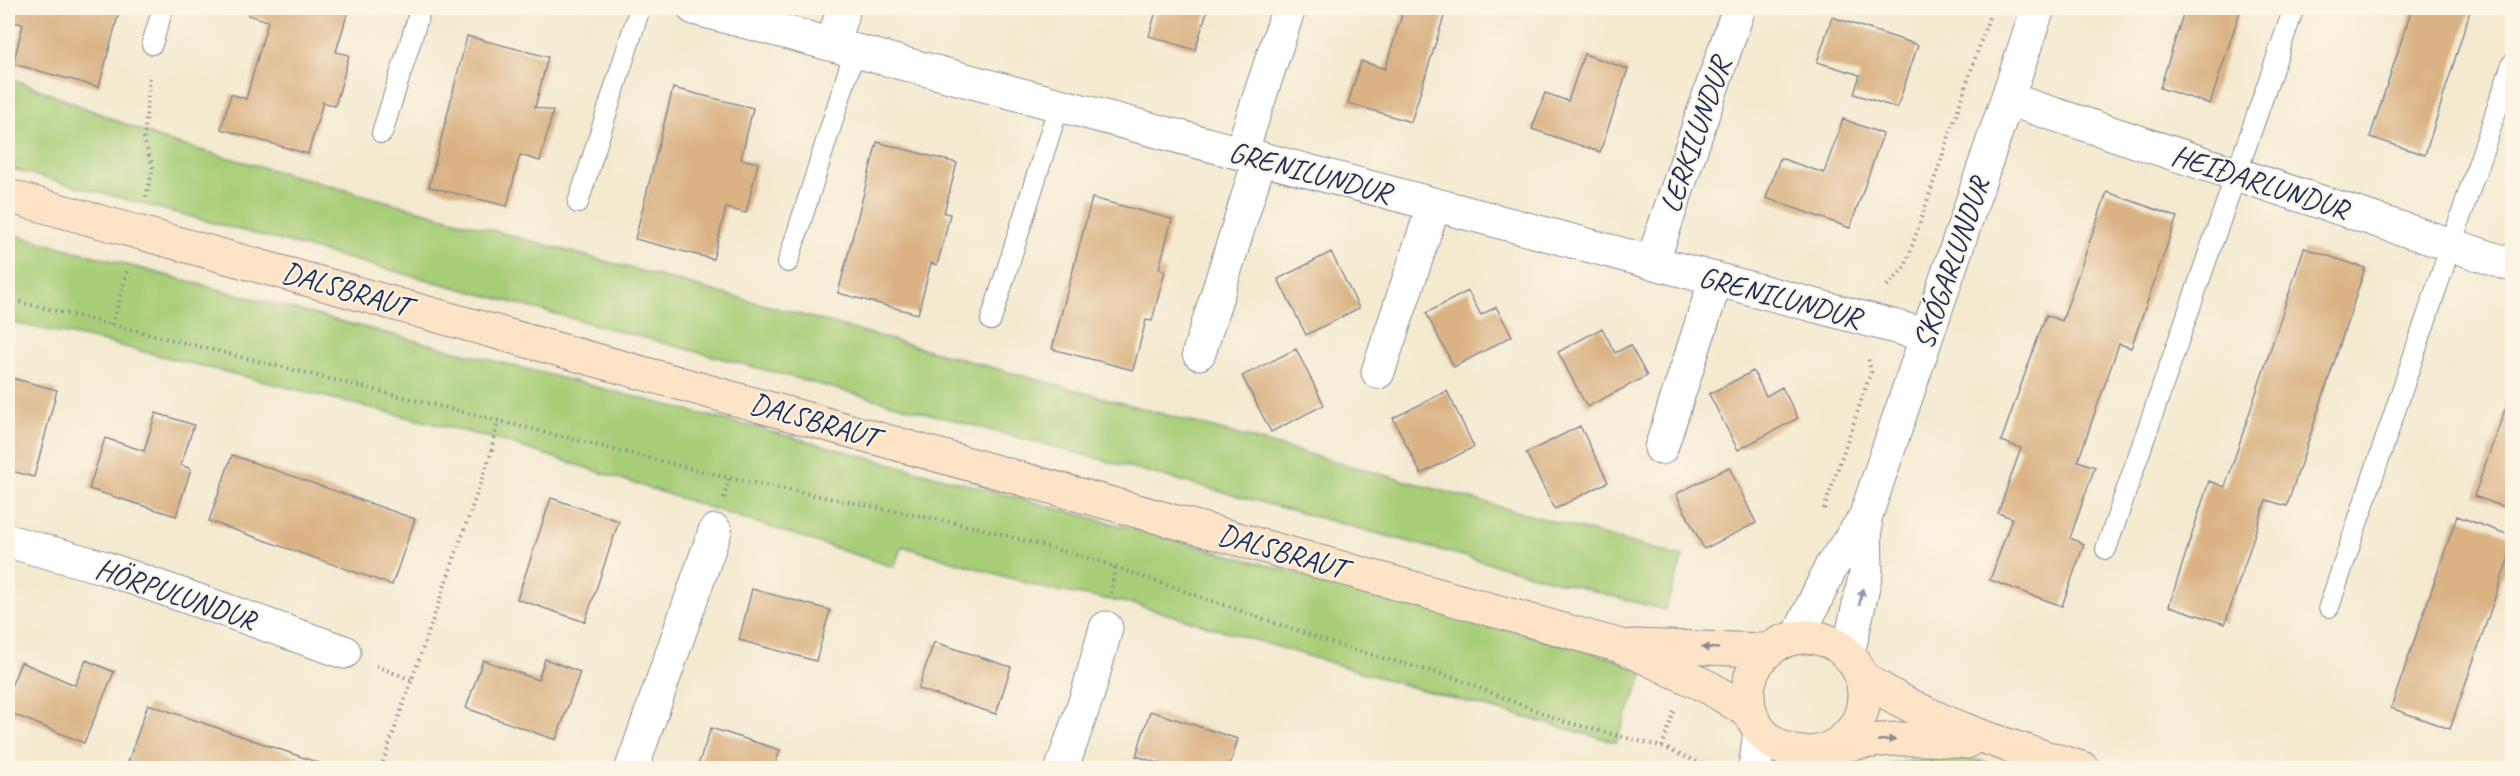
<svg xmlns="http://www.w3.org/2000/svg" width="2520" height="776" font-family="Caveat,sans-serif">
  <rect width="100%" height="100%" fill="#fcf5e5"/>
  <filter id="ink" filterUnits="userSpaceOnUse"><feTurbulence type="fractalNoise" baseFrequency=".0167" numOctaves="2"/><feDisplacementMap in="SourceGraphic" scale="12" xChannelSelector="R" yChannelSelector="G"/><feConvolveMatrix kernelMatrix="1 2 1 2 8 2 1 2 1" color-interpolation-filters="sRGB"/></filter>
  <filter id="wash" filterUnits="userSpaceOnUse"><feTurbulence type="fractalNoise" baseFrequency=".008" numOctaves="4" result="noise"/><feDisplacementMap in="SourceGraphic" scale="24" xChannelSelector="R" yChannelSelector="G"/><feGaussianBlur stdDeviation="1.35" result="paint"/><feColorMatrix in="noise" values="0 0 0 0 0 0 0 0 0 0 0 0 0 0 0 0 0 1.4 0 .05"/><feComposite in="paint" operator="in"/></filter>
  <g filter="url(#wash)">
    <rect width="100%" height="100%" fill="#f4ead0"/>
    <!-- green -->
    <path fill="#a9ce78" stroke="#627e6b" stroke-width="1.5" d="M 8,77 L 167,141 L 1683,557 L 1665,610 L 8,168 Z
      M 8,233 L 296,310 L 784,435 L 1646,667 L 1616,742 L 1415,688 L 1134,604 L 1047,589 L 902,546 L 894,567 L 503,441 L 101,341 L 8,322 Z
      M 1956,756 L 2012,768 L 1877,768 L 1905,762 Z"/>
    <g id="blocks">
      <!-- building -->
      <path fill="#dab284" d="M 16,8 L 120,8 L 99,87 L 13,64 L 23,24 L 12,22 Z
        M 251,8 L 349,8 L 336,52 L 349,55 L 342,82 L 335,106 L 323,102 L 308,154 L 221,129 L 231,94 L 246,99 L 268,21 L 248,15 Z
        M 1157,8 L 1208,8 L 1195,50 L 1149,36 Z
        M 1404,8 L 1438,8 L 1446,10 L 1411,122 L 1348,103 L 1361,61 L 1385,69 Z
        M 2185,8 L 2241,8 L 2210,104 L 2160,88 Z
        M 2412,8 L 2471,8 L 2425,155 L 2370,137 Z
        M 1832,17 L 1918,45 L 1897,108 L 1854,94 L 1860,75 L 1817,62 Z
        M 467,36 L 548,57 L 535,107 L 553,111 L 540,161 L 520,155 L 507,206 L 429,187 Z
        M 1584,54 L 1628,69 L 1600,152 L 1532,129 L 1545,93 L 1568,101 Z
        M 673,88 L 753,108 L 741,159 L 758,163 L 746,213 L 726,208 L 713,259 L 635,239 Z
        M 1843,119 L 1883,134 L 1850,228 L 1766,198 L 1780,158 L 1824,173 Z
        M 877,142 L 957,163 L 944,213 L 950,214 L 944,240 L 937,265 L 931,263 L 918,314 L 838,293 Z
        M 2107,192 L 2177,217 L 2131,348 L 2119,344 L 2078,461 L 2095,467 L 2070,538 L 2084,544 L 2062,606 L 1990,580 L 2012,518 L 1998,513 L 2021,448 L 2001,441 L 2046,315 L 2062,321 Z
        M 1092,198 L 1172,219 L 1159,269 L 1165,271 L 1152,321 L 1146,320 L 1133,370 L 1052,349 Z
        M 2304,248 L 2365,268 L 2287,506 L 2266,500 L 2225,624 L 2169,606 L 2209,481 L 2225,487 Z
        M 1331,252 L 1359,308 L 1306,335 L 1278,279 Z
        M 1468,291 L 1481,315 L 1496,307 L 1512,336 L 1454,367 L 1426,313 Z
        M 1602,328 L 1615,353 L 1630,345 L 1647,376 L 1587,407 L 1558,352 Z
        M 1296,349 L 1324,405 L 1271,432 L 1242,376 Z
        M 1753,371 L 1766,396 L 1782,387 L 1798,418 L 1738,450 L 1709,394 Z
        M 8,377 L 57,390 L 34,477 L 8,470 Z
        M 2512,390 L 2512,510 L 2474,496 Z
        M 1447,391 L 1474,447 L 1421,474 L 1393,418 Z
        M 156,413 L 194,425 L 181,465 L 191,469 L 176,516 L 89,489 L 105,438 L 144,451 Z
        M 1580,426 L 1608,482 L 1555,509 L 1526,453 Z
        M 232,455 L 415,519 L 392,585 L 209,521 Z
        M 1729,467 L 1756,523 L 1704,549 L 1676,494 Z
        M 551,498 L 619,521 L 585,622 L 517,599 Z
        M 2457,516 L 2512,536 L 2512,548 L 2450,729 L 2391,708 Z
        M 752,589 L 830,610 L 816,661 L 739,640 Z
        M 934,642 L 1011,667 L 996,714 L 918,689 Z
        M 545,659 L 580,672 L 556,740 L 466,708 L 483,660 L 538,680 Z
        M 86,660 L 114,672 L 84,743 L 8,712 L 8,694 L 21,662 L 75,685 Z
        M 148,704 L 322,764 L 320,768 L 126,768 Z
        M 1150,711 L 1238,739 L 1229,768 L 1175,768 L 1136,756 Z
        M 711,728 L 780,750 L 774,768 L 697,768 Z"/>
    </g>
  </g>
  <g filter="url(#ink)">
    <use href="#blocks" fill-opacity="0" stroke="#888c97" stroke-width="1.5"/>
    <g fill="none" stroke-linecap="round" stroke-linejoin="round">
      <!-- lane casing -->
      <g stroke="#888c97" stroke-width="22">
        <path id="lane" d="M 152,44 L 163,8
          M 382,133 L 421,8
          M 578,203 L 640,8
          M 788,262 L 855,50
          M 991,320 L 1059,105
          M 2106,549 L 2294,8
          M 2329,607 L 2512,64"/>
      </g>
      <!-- street casing -->
      <g stroke="#888c97" stroke-width="35">
        <path id="street" d="M 694,8 L 1926,335
          M 832,44 L 844,8
          M 2008,99 L 2512,265
          M 1241,153 L 1289,8
          M 1652,263 L 1739,8
          M 1199,353 L 1260,158
          M 1378,372 L 1434,205
          M 1661,448 L 1716,279
          M 8,541 L 102,567 L 344,652
          M 1798,637 L 1831,567 L 1865,518 L 2038,8
          M 1848,654 L 1866,573 L 1865,518
          M 632,768 L 715,531
          M 1062,768 L 1088,693 L 1106,628
          M 1755,768 L 1760,732
          M 1807,768 L 1815,753"/>
      </g>
      <!-- secondary casing -->
      <g stroke="#888c97" stroke-width="35">
        <path id="secondary" d="M 8,196 L 1621,646 L 1710,688 L 1750,713
          M1748 695a58 58 0 1 1 116 0a58 58 0 1 1-116 0Z
          M 1632,646 L 1768,650
          M 1862,677 C 1928,722 2006,746 2082,768
          M 1830,748 C 1877,737 1919,737 1967,742"/>
      </g>
      <!-- path -->
      <path stroke="#888c97" stroke-width="4" stroke-dasharray="1.5 4.5" stroke-linecap="butt" d="M 146,197 L 153,168 L 144,139 L 150,75
        M 1887,286 L 1905,267 L 1992,8
        M 8,299 L 729,478 L 980,528 L 1098,561 L 1347,648 L 1452,677 L 1562,721 L 1662,747 L 1712,768
        M 112,325 L 128,268
        M 724,498 L 729,478
        M 1824,509 L 1871,372 L 1868,357
        M 1111,593 L 1115,567
        M 376,666 L 412,680
        M 1662,747 L 1674,711
        M 381,768 L 491,453 L 498,421"/>
      <!-- lane -->
      <use href="#lane" stroke="#fff" stroke-width="20"/>
      <!-- street -->
      <use href="#street" stroke="#fff" stroke-width="33"/>
      <!-- secondary -->
      <use href="#secondary" stroke="#fee4c6" stroke-width="33"/>
    </g>
    <!-- one-way arrows -->
    <defs><path id="oneway-solid" d="M-6-.8H1V-3.2L6.5 0L1 3.2V.8H-6Z" transform="scale(1.5)"/></defs>
    <use fill="#8d97ae" href="#oneway-solid" transform="translate(1861 597) rotate(-77)"/>
    <g fill="#8c8a92">
      <use href="#oneway-solid" transform="translate(1710 648) rotate(-177)"/>
      <use href="#oneway-solid" transform="translate(1887 740) rotate(-3)"/>
    </g>
  </g>
  <g text-anchor="middle" dominant-baseline="central" stroke-width="4.5" stroke-linejoin="round" paint-order="stroke">
    <!-- street labels -->
    <g font-size="30" fill="#1b2f5e" stroke="#fcf5e5">
      <text transform="translate(1695 135) rotate(-71)">LERKILUNDUR</text>
      <text transform="translate(1310 172) rotate(15)">GRENILUNDUR</text>
      <text transform="translate(2260 182) rotate(18)">HEIÐARLUNDUR</text>
      <text transform="translate(1951 263) rotate(-71)">SKÓGARLUNDUR</text>
      <text transform="translate(346 289) rotate(16)">DALSBRAUT</text>
      <text transform="translate(1780 297) rotate(15)">GRENILUNDUR</text>
      <text transform="translate(814 420) rotate(16)">DALSBRAUT</text>
      <text transform="translate(1282 551) rotate(16)">DALSBRAUT</text>
      <text transform="translate(176 594) rotate(19)">HÖRPULUNDUR</text>
    </g>
  </g>
  <!-- margin -->
  <rect width="2520" height="776" fill="none" stroke="#fcf5e5" stroke-width="30"/>
</svg>
